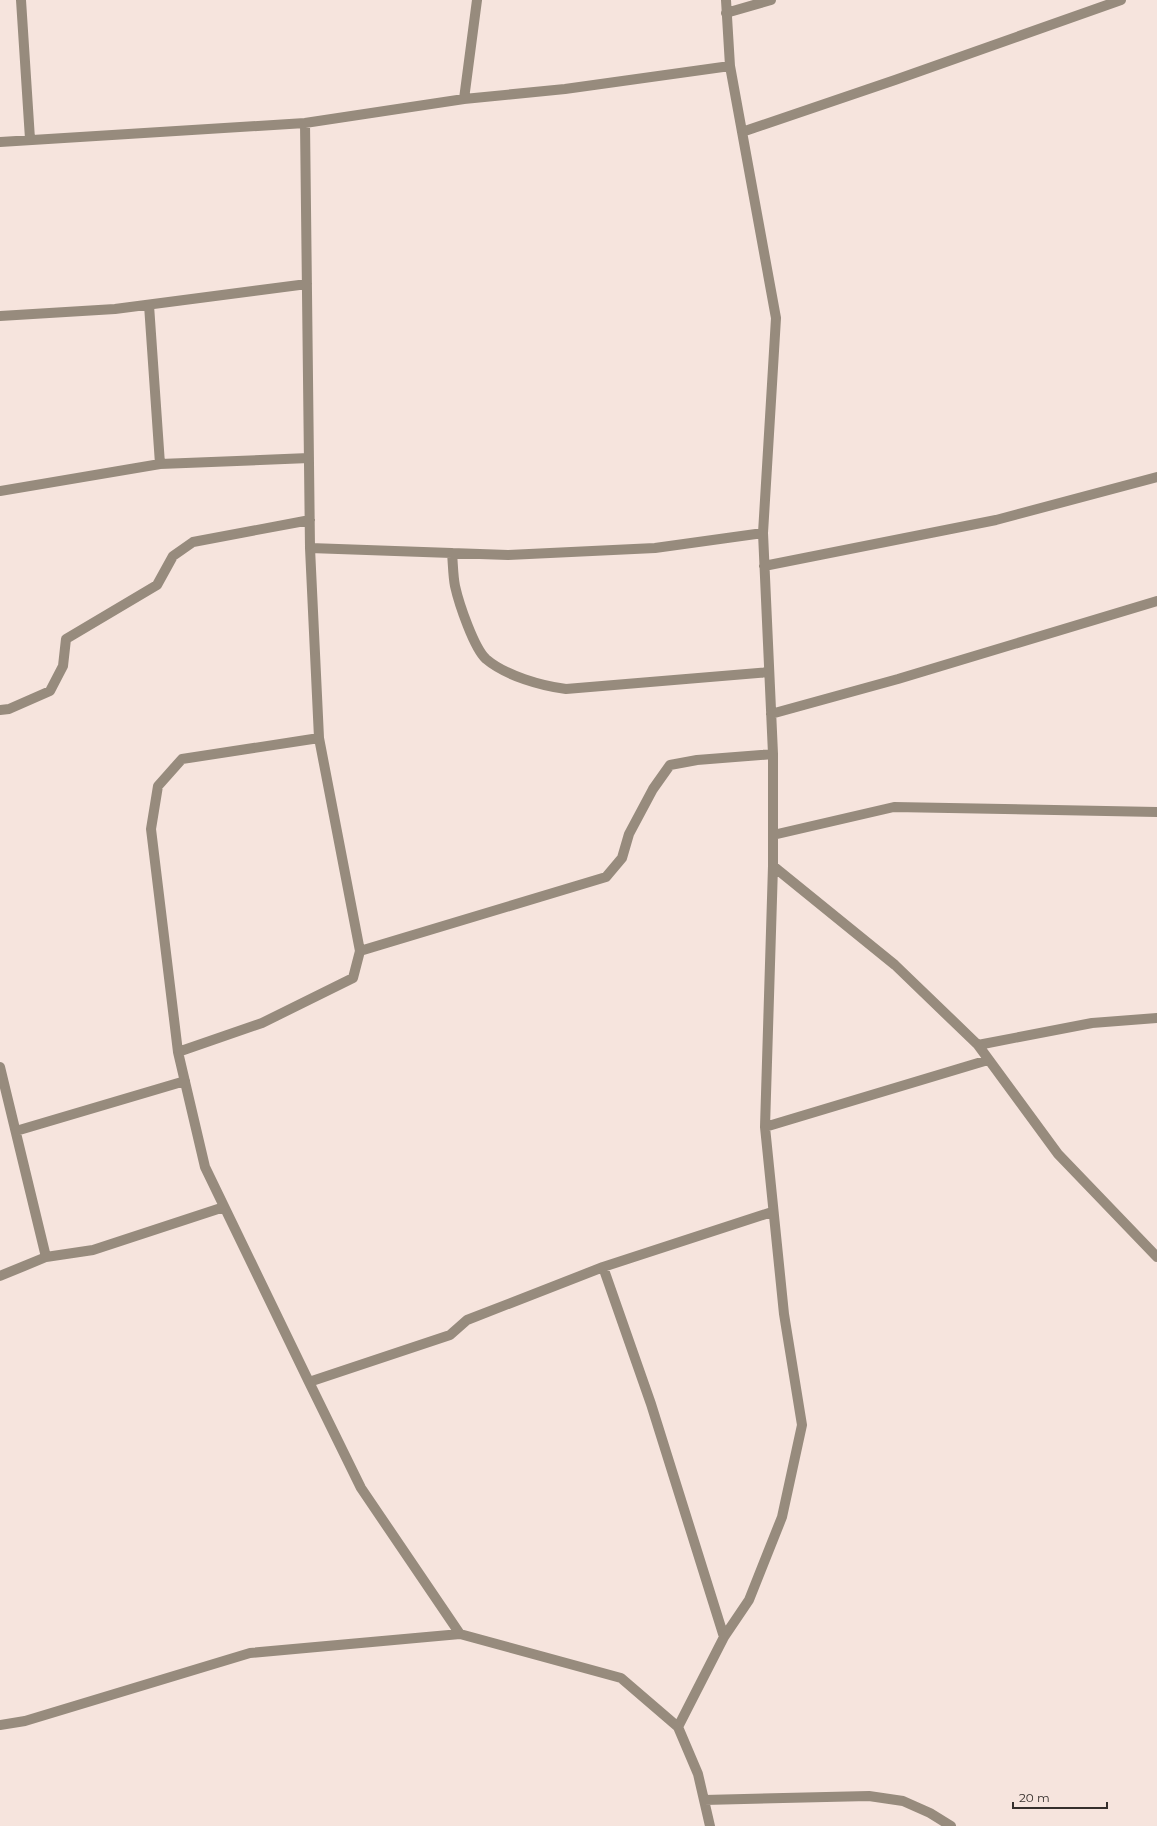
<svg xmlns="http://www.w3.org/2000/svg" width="1157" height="1826" font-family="Montserrat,sans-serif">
  <rect width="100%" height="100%" fill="#f6e4dd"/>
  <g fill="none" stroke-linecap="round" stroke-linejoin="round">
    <!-- minor -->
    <path stroke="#978b7d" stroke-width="10" d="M 21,0 L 30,139
      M 726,13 L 771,0
      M 464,99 L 477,0
      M 742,132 L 895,80 L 1121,0
      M 0,142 L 305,123 L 464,99 L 565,89 L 730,66
      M 149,305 L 160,464
      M 0,316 L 115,309 L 307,284
      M 0,491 L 160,464 L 309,458
      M 310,548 L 508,555 L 655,548 L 763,533
      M 452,553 C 453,564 453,576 455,586 C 459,604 474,648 486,659 C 506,676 542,686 566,689 L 769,672
      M 764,566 L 996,520 L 1157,477
      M 0,710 L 9,709 L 50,691 L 63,666 L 66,639 L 157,585 L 173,556 L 193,542 L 310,520
      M 771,714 L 898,679 L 1157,601
      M 319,738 L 182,759 L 158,786 L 151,829 L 178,1052 L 205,1167 L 309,1382 L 361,1488 L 460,1634
      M 773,835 L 894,807 L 1157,812
      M 773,866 L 895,965 L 978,1045 L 1058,1154 L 1157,1257
      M 360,951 L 606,877 L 622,858 L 629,834 L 653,789 L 670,765 L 697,760 L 773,754
      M 978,1045 L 1092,1023 L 1157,1018
      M 178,1052 L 262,1023 L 353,978 L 360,951 L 319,738 L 310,548 L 305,123
      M 0,1067 L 46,1257
      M 765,1127 L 988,1060
      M 16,1131 L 185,1081
      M 603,1267 L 651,1404 L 724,1637
      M 0,1276 L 46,1257 L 93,1250 L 224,1207
      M 309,1382 L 450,1335 L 467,1320 L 603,1267 L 772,1212
      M 0,1725 L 25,1721 L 250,1653 L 460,1634 L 621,1678 L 678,1727 L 698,1774 L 710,1826
      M 678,1727 L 724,1637 L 749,1600 L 782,1517 L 802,1425 L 784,1314 L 765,1127 L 773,866 L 773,754 L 763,533 L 776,318 L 730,66 L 726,0
      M 704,1800 L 869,1796 L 903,1801 L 930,1813 L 951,1826"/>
  </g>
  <!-- scale -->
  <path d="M1013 1802v6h94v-6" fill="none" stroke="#352f2c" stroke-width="2"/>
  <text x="1019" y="1802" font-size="12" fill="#352f2c" stroke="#f6e4dd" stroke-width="3" paint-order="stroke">20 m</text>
</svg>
